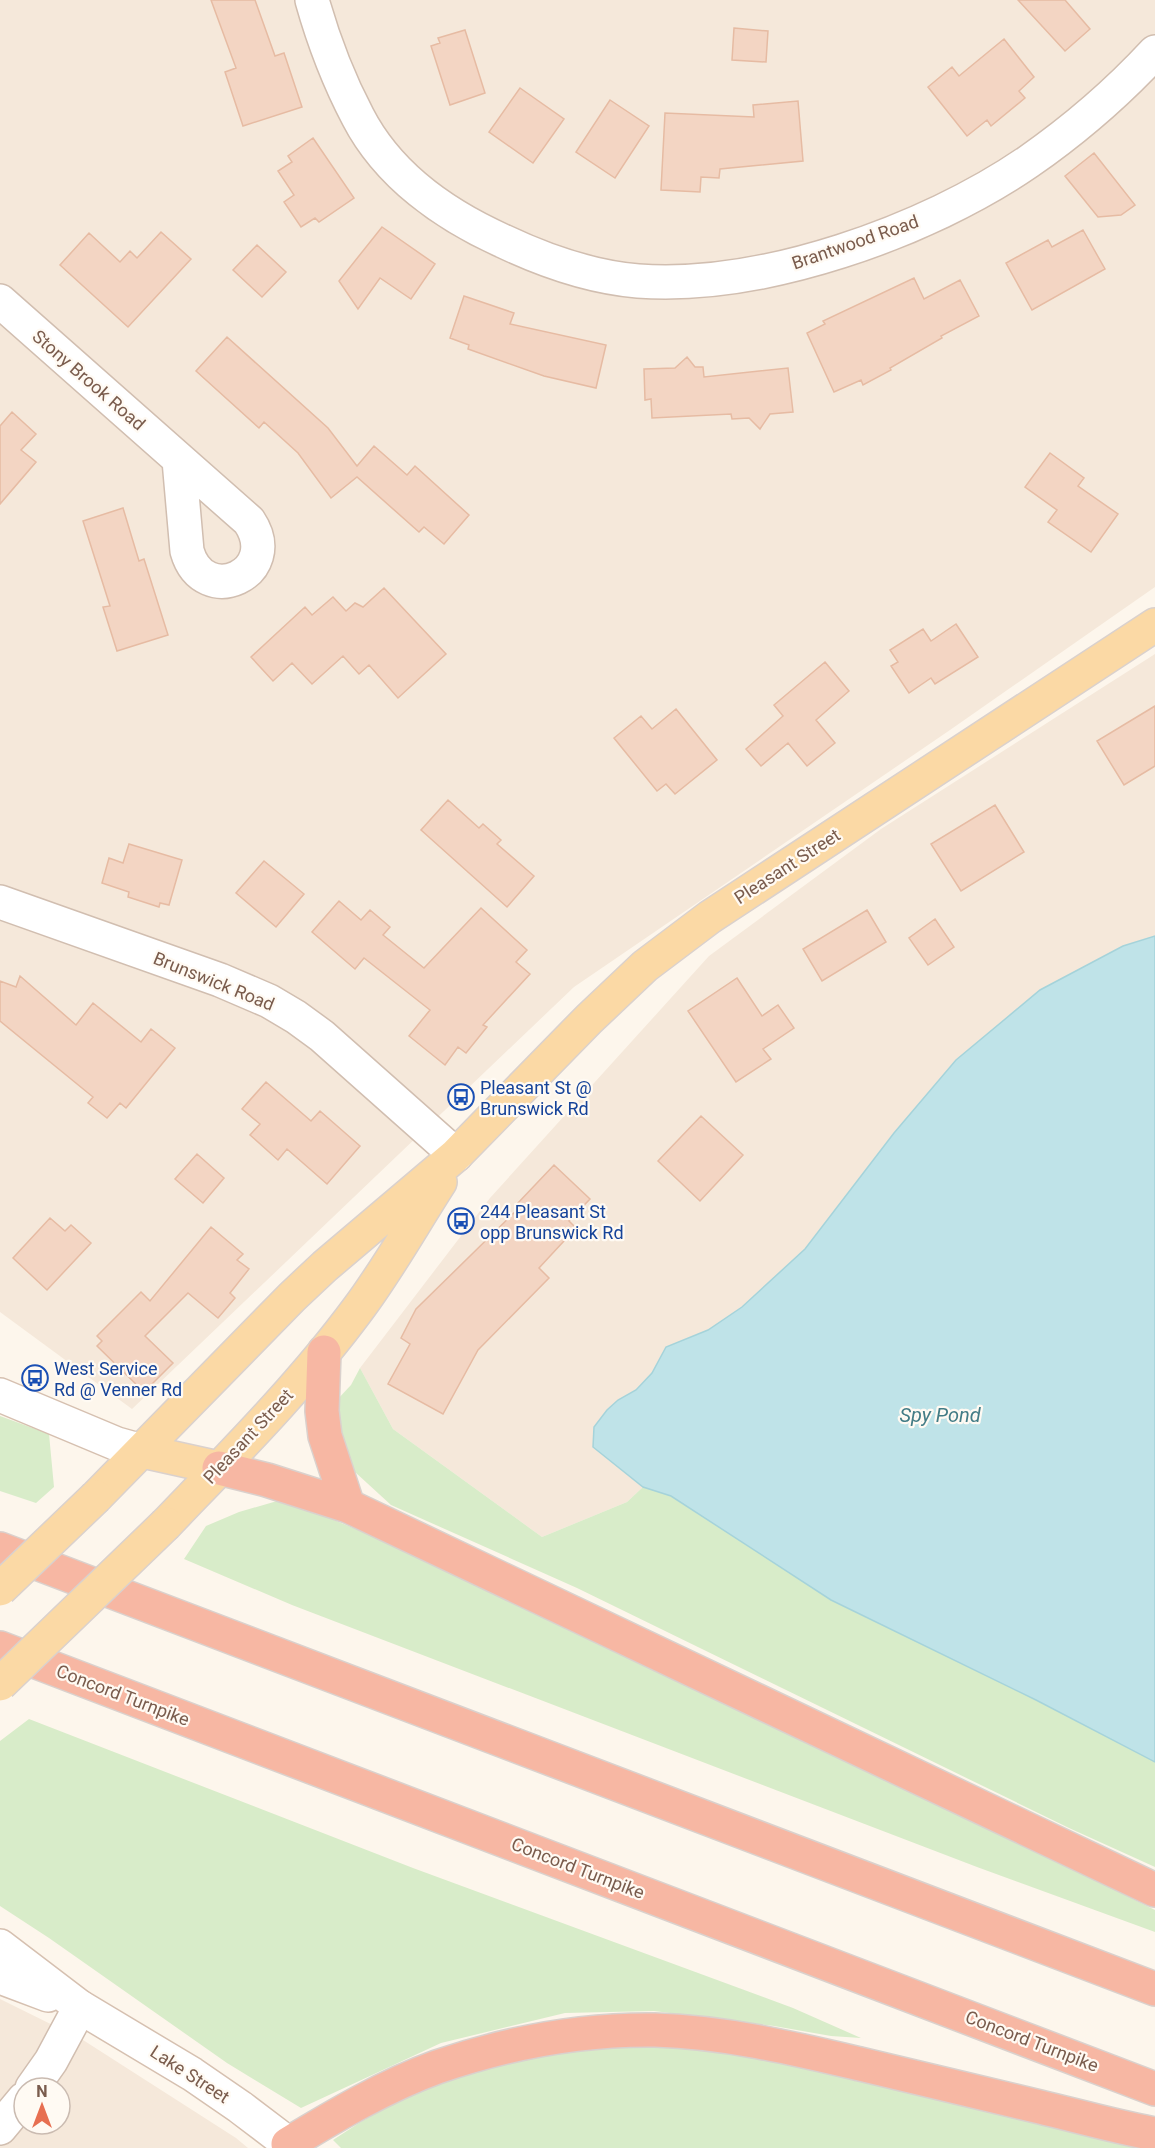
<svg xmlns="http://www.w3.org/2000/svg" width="1155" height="2148" font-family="Roboto,sans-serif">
  <rect width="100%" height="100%" fill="#fdf6ec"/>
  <!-- residential -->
  <path fill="#f5e8da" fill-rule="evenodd" d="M 0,0 L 1155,0 L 1155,587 L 950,730 L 574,987 L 132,1409 L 0,1312 Z
    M 1155,654 L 1155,936 L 1123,946 L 894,1133 L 805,1249 L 742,1307 L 708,1330 L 666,1347 L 652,1373 L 636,1390 L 618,1400 L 593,1447 L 643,1487 L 627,1502 L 542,1537 L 393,1429 L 360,1368 L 490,1198 L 709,956 L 881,829 Z
    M 0,1999 L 83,2040 L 236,2138 L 248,2148 L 0,2148 ZM 24,2088 L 60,2088 L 60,2124 L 24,2124 Z"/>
  <!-- green -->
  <path fill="#d8ecc9" d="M 360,1368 L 393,1429 L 542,1537 L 627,1502 L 643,1487 L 671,1496 L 831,1600 L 1036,1700 L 1155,1762 L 1155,1867 L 1069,1828 L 577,1588 L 391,1505 L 355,1472 L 341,1435 L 336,1401 L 351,1385 Z
    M 0,1416 L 49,1434 L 54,1487 L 36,1503 L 0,1491 Z
    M 284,1499 L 432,1561 L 999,1832 L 1155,1910 L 1155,1932 L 977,1867 L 292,1605 L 184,1559 L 206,1526 L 239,1512 Z
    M 29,1719 L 413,1868 L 793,2008 L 861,2038 L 831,2036 L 774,2026 L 654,2011 L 565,2013 L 441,2043 L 301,2108 L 227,2063 L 49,1938 L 0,1906 L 0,1741 Z
    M 666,2046 L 725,2051 L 823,2068 L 1148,2148 L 341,2148 L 333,2140 L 359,2123 L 428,2084 L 499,2063 L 594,2047 Z"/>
  <!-- water -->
  <path fill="#bfe3e8" stroke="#a5d3da" stroke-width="1.5" d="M 1155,936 L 1155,1762 L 1036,1700 L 831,1600 L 671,1496 L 643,1487 L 593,1447 L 594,1427 L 607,1410 L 618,1400 L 636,1390 L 652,1373 L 666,1347 L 708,1330 L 742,1307 L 805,1249 L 894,1133 L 956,1060 L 1040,990 L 1123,946 Z"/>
  <!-- building -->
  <path fill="#f3d5c3" stroke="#e6bba3" stroke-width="1.5" d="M 211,0 L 255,0 L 275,56 L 284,53 L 302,107 L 243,126 L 225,72 L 236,68 Z
    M 1018,0 L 1065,0 L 1090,29 L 1065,51 Z
    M 734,28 L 768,31 L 766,62 L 732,60 Z
    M 465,30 L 485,93 L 450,105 L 431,46 L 440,43 L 438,38 Z
    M 1004,39 L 1034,77 L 1019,91 L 1025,98 L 991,126 L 987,120 L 967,136 L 928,87 L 952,67 L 959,76 Z
    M 520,88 L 564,119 L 533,163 L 489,132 Z
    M 610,100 L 649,126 L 615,178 L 576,152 Z
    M 798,101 L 803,161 L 720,169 L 719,178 L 701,177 L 700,192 L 661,190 L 665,113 L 754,117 L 753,105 Z
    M 313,138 L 354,198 L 319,222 L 315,218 L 301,227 L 284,202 L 294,195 L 278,171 L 292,162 L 288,156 Z
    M 1094,153 L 1135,205 L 1121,215 L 1098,217 L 1065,176 Z
    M 382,227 L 435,264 L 411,299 L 380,278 L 358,309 L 339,281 Z
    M 1083,230 L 1105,269 L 1032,310 L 1006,263 L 1048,240 L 1052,247 Z
    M 161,232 L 191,259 L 128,327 L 60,265 L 89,233 L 120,262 L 130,251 L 137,258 Z
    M 257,245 L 286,272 L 262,297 L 233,270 Z
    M 914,278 L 924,299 L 960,280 L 979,316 L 941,336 L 942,338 L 890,368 L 891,370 L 863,385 L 861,380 L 834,392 L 807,333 L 825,324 L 823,321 Z
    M 464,296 L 514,313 L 510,324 L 606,345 L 596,388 L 544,376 L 468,349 L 469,345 L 450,338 Z
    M 227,337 L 328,428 L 357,466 L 374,446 L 407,475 L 415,466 L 469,515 L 444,544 L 424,527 L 419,532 L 357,477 L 331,498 L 298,453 L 264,422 L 259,428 L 196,371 Z
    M 687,357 L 695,367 L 703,367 L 704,377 L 788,368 L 793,412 L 770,414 L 760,429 L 749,418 L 732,419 L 731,414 L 652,418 L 651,399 L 645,400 L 644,369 L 675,368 Z
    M 12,412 L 36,434 L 21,450 L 36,462 L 0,504 L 0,426 Z
    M 1050,453 L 1084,478 L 1078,486 L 1118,514 L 1091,552 L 1048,522 L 1057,510 L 1025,487 Z
    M 123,508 L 139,561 L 144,559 L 168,635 L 117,651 L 103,607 L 110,606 L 83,521 Z
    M 384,588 L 446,654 L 398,698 L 369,665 L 359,674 L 343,656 L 312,684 L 292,663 L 273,681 L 251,657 L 305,607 L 312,615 L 333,597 L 346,611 L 355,603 L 363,607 Z
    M 956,624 L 978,657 L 935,684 L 931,678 L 909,693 L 891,666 L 898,662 L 890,650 L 923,629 L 931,641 Z
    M 825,662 L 849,691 L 816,720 L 835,743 L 807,766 L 788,743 L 761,766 L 746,749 L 783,716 L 774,705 Z
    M 1155,706 L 1155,766 L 1124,785 L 1097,741 Z
    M 676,709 L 717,760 L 675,794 L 666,784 L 657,791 L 614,738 L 641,716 L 652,729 Z
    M 448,800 L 479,828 L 483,824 L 501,840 L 497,844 L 534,876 L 507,907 L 421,830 Z
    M 995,805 L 1024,852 L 961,891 L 931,844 Z
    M 129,844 L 182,860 L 169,905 L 160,903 L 159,907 L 128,897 L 129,892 L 102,883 L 109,858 L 123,863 Z
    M 264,861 L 304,894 L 276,927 L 236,893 Z
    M 339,901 L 361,920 L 370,910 L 390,927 L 383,935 L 424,968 L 481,908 L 527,950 L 516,962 L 530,974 L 483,1025 L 487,1027 L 466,1053 L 458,1047 L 445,1065 L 409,1036 L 430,1010 L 364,958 L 355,969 L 312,932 Z
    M 867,910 L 886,942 L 822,981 L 803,949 Z
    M 935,919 L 954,947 L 928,965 L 909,938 Z
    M 20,976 L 76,1025 L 93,1003 L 141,1042 L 151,1029 L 175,1048 L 126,1108 L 120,1103 L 107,1118 L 88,1103 L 93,1097 L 0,1021 L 0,981 L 16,987 Z
    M 737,978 L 762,1016 L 778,1005 L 794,1028 L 763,1049 L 771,1059 L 736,1082 L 688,1011 Z
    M 266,1082 L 311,1121 L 320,1111 L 360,1146 L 327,1184 L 287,1149 L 278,1160 L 250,1135 L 260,1124 L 242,1109 Z
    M 701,1116 L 743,1155 L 700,1201 L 658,1161 Z
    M 197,1154 L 224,1178 L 203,1203 L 175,1179 Z
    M 554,1165 L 590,1199 L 569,1221 L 576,1228 L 539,1268 L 549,1278 L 478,1350 L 443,1414 L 388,1384 L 410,1344 L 401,1338 L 416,1309 L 520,1207 L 517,1204 Z
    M 50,1218 L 65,1231 L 71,1225 L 91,1243 L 47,1290 L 13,1258 Z
    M 211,1227 L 243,1254 L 237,1260 L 249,1269 L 230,1293 L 235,1298 L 218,1318 L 188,1293 L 145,1336 L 173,1363 L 144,1392 L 97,1346 L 102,1341 L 97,1336 L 141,1292 L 150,1301 Z"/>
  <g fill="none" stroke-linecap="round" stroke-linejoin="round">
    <!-- minor casing -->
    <g stroke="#d1beb0" stroke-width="36">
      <path id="minor" d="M 312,0 C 323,39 339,81 358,117 C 388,175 445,215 503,241 C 545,261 591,277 638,281 C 762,290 926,232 1028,162 C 1074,130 1117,93 1155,52
        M 0,301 L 249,521 C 284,573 204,610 187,551 L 179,460
        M 0,902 L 220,980 L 269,1001 L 296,1017 L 322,1036 L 456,1155
        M 32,2088 L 51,2061 L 80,2007
        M 0,2128 L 24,2099"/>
    </g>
    <!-- secondary casing -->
    <g stroke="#d6c0b0" stroke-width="36">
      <path id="secondary" d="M 0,1395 L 117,1444 L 142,1451
        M 0,1946 L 80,2007 L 192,2074 L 240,2107 L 294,2148
        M 0,1977 L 48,1995"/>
    </g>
    <!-- primary casing -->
    <g stroke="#dad1cd" stroke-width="36">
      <path id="primary" d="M 142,1451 L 219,1468
        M 96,1497 L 292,1297 L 325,1266 L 456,1155 L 589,1019 L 645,966 L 710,917 L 1155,625
        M 166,1524 C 232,1455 301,1386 358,1309 C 388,1269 413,1224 440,1182"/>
    </g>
    <!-- motorway casing -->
    <g stroke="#dad1cd" stroke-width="36">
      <path id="motorway" d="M 324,1352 L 322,1411 L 325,1436 L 348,1506
        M 219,1468 L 267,1480 L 348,1506 L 1155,1890
        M 0,1549 L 1155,1989
        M 0,1648 L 1155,2089
        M 288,2144 C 336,2115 385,2086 437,2067 C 507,2043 581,2029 655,2030 C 725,2032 792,2048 860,2064 C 920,2078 980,2093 1040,2107 C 1078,2116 1116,2127 1155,2134"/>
    </g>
    <!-- minor -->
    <use href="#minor" stroke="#fff" stroke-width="33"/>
    <!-- secondary -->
    <use href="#secondary" stroke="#fff" stroke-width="33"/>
    <!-- primary -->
    <use href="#primary" stroke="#fbd9a5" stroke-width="33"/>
    <!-- motorway -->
    <use href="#motorway" stroke="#f7b7a3" stroke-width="33"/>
    <!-- primary-bridge casing -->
    <g stroke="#dad1cd" stroke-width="36" stroke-linecap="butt">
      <path id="primary-bridge" d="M 0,1589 L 96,1497
        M 0,1684 L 166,1524"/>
    </g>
    <!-- primary-bridge -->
    <use href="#primary-bridge" stroke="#fbd9a5" stroke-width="33"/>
  </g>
  <!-- icons -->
  <defs>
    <g id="bus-ring" transform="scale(1.35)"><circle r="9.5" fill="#fffaf3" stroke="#1a4fb4" stroke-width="1.5"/><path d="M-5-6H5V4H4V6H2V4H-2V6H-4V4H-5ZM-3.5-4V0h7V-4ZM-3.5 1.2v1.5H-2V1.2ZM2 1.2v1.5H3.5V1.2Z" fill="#1a4fb4"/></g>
  </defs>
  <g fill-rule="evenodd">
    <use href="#bus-ring" x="461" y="1097"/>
    <use href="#bus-ring" x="461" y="1221"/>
    <use href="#bus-ring" x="35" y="1378"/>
  </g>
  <g text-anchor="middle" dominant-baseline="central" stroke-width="4.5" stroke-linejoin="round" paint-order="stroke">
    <!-- street labels -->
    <g font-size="18" fill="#7a5c4d" stroke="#fffaf3">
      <text transform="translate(855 242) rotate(-19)">Brantwood Road</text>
      <text transform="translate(89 380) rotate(41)">Stony Brook Road</text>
      <text transform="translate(787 866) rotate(-33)">Pleasant Street</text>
      <text transform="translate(214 981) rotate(22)">Brunswick Road</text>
      <text transform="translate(248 1436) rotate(-47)">Pleasant Street</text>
      <text transform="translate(123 1695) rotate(21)">Concord Turnpike</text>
      <text transform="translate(578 1868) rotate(21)">Concord Turnpike</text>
      <text transform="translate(1032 2041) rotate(21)">Concord Turnpike</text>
      <text transform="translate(190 2074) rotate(33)">Lake Street</text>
    </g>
    <!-- transit labels -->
    <g font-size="18" fill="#164399" stroke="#fffaf3" text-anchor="start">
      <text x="480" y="1087">Pleasant St @<tspan x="480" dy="21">Brunswick Rd</tspan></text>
      <text x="480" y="1211">244 Pleasant St<tspan x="480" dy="21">opp Brunswick Rd</tspan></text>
      <text x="54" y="1368">West Service<tspan x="54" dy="21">Rd @ Venner Rd</tspan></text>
    </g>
    <!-- water labels -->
    <g font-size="20" font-style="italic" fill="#437c86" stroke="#fffaf3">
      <text x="940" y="1415">Spy Pond</text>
    </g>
  </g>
  <!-- north arrow -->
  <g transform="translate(42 2106)"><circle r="28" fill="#fffaf3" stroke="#cabbb1" stroke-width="1.5"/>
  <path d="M0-4.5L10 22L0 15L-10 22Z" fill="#e76f51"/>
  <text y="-9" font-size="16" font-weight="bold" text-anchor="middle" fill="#7a5c4d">N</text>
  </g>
</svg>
